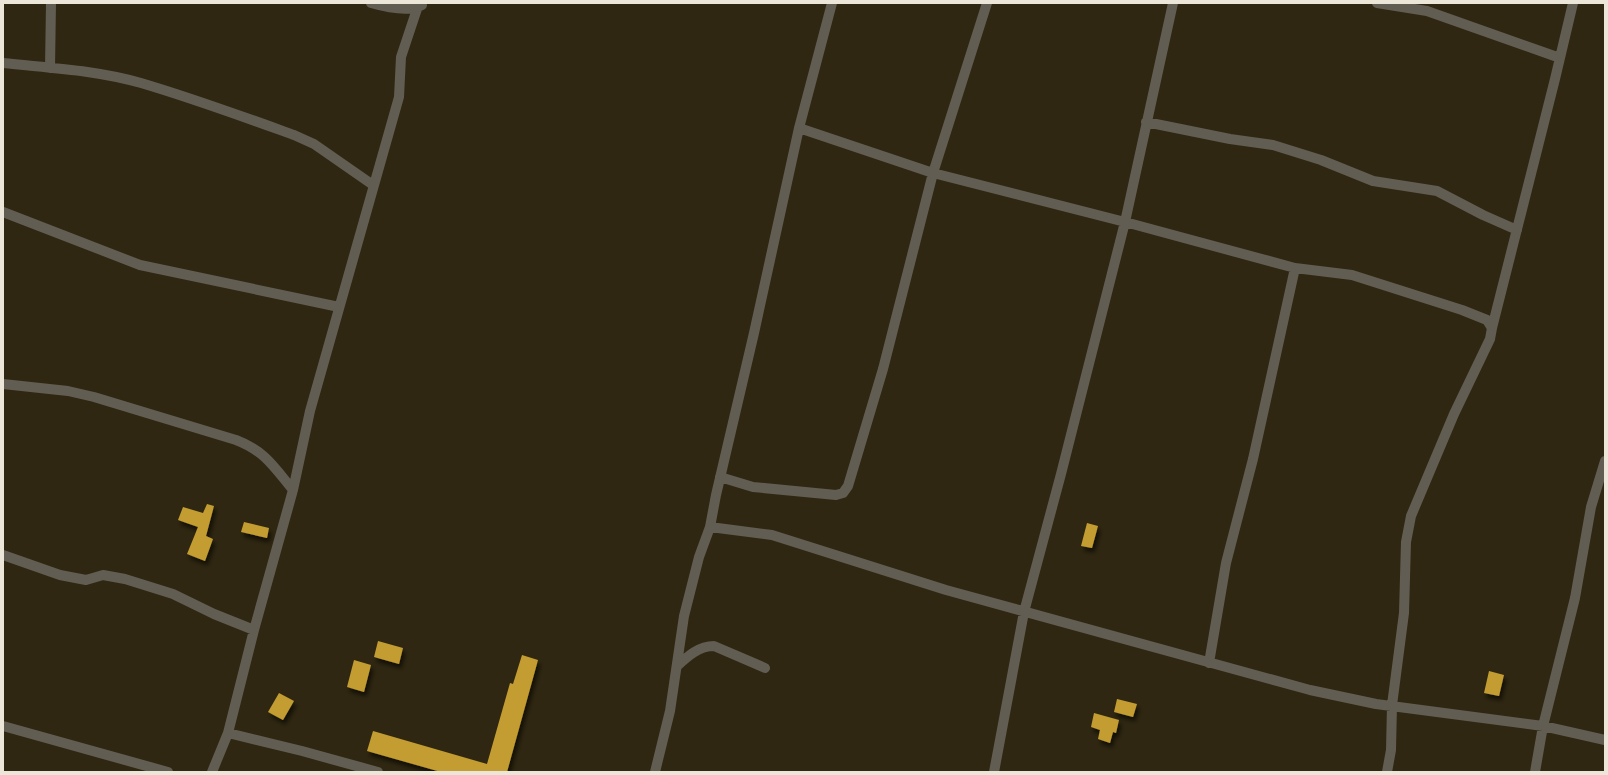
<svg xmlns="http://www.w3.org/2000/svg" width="1608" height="775" font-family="Merriweather,serif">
  <defs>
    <filter id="shadow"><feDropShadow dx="2.5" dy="4.5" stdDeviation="2" flood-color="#0009"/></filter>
  </defs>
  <rect width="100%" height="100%" fill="#2f2711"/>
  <!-- building -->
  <path fill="#c39d30" filter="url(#shadow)" d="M 207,504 L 214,506 L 206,536 L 213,539 L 205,561 L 187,554 L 198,527 L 178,520 L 183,507 L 203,513 Z
    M 244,522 L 269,528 L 267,538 L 241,532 Z
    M 1087,523 L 1098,526 L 1092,548 L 1081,546 Z
    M 378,641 L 403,648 L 399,664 L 374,657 Z
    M 522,655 L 538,660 L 507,772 L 441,772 L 367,751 L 373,731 L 487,764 L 510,683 L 513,684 Z
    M 354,660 L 371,665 L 364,692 L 347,687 Z
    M 1489,671 L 1504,675 L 1499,696 L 1484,693 Z
    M 279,693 L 294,701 L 283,720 L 268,712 Z
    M 1117,699 L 1137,704 L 1133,717 L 1114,712 Z
    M 1094,713 L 1119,720 L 1116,733 L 1113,732 L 1110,743 L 1098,739 L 1100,730 L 1091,727 Z"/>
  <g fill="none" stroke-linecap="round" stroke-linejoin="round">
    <!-- street -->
    <path stroke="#615d53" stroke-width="10" d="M 371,3 C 385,7 409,13 422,5
      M 987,3 L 933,173 L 1125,222 L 1295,268 L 1352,275 L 1462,310 L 1487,320 L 1492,328 L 1490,339 L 1454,414 L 1411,516 L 1406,542 L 1404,613 L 1392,705 L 1391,750 L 1387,772
      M 1377,3 L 1427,11 L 1560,58
      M 3,63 C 49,68 96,70 141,83 C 192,98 244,117 294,135 L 314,144 L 373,185
      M 50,68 L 51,3
      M 1146,122 L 1230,139 L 1273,145 L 1321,160 L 1373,181 L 1437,191 L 1483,215 L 1517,230
      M 3,212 L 140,265 L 339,307
      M 1492,328 L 1555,79 L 1573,3
      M 3,384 L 68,391 L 94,397 L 236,440 C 265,451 274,467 293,490
      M 720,477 L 753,487 L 836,495 L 843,493 L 848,486 L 883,369 L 933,173 L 799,128
      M 710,527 L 772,535 L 946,590 L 1310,690 L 1376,704 L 1543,726 L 1605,740
      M 3,555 L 60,575 L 86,580 L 103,575 L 125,579 L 173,594 L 214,614 L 254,630
      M 1209,663 L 1226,563 L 1253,459 L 1295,268
      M 677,666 C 688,656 699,646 714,646 L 765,668
      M 3,726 L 168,772
      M 228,733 L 302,751 L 378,772
      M 212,772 L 228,733 L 254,630 L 293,490 L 310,411 L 399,97 L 401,57 L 419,3
      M 655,772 L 670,711 L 684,616 L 699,557 L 710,527 L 716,495 L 754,333 L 799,128 L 832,3
      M 994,772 L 1024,612 L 1061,474 L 1125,222 L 1173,3
      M 1535,772 L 1543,726 L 1575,598 L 1591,507 L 1605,461"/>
  </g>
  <!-- border -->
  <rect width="1608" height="775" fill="none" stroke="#ebe6d8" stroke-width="8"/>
</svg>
